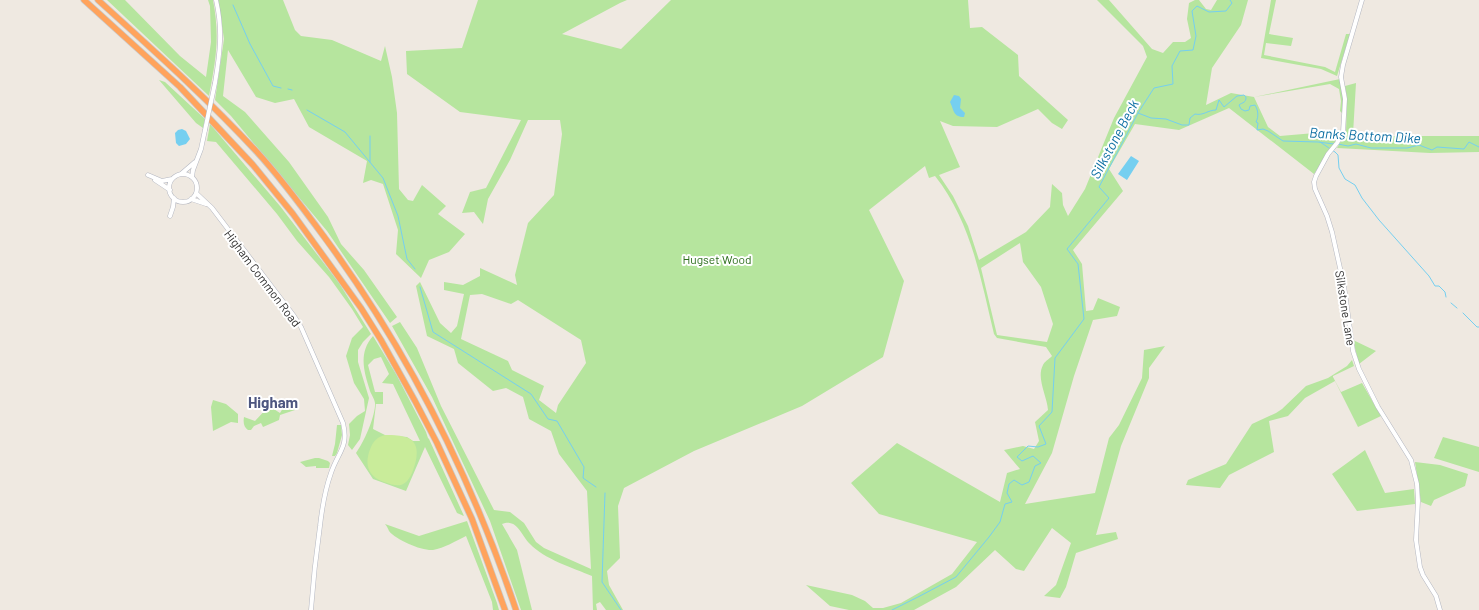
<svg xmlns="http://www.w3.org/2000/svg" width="1479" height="610" font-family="Barlow,sans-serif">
  <rect width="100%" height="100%" fill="#efe9e1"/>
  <!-- green -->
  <path fill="#b6e59e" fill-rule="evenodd" d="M 107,0 L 125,0 L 180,56 L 206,77 L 211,42 L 210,6 L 208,0 L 213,0 C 220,37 216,59 209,96 Z
    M 218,0 L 283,0 L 295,30 L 301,36 L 332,40 L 381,61 L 385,46 L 392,77 L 397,113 L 399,189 L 408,200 L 413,201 L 422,185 L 446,206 L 438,214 L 465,234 L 449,252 L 429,260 L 421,278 L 396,254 L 398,230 L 383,184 L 371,180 L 363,183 L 367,161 L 309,127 L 294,99 L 275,103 L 256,97 L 228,50 L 223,96 L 245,112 L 289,162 L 328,217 L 341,244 L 364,270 L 397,317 L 390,323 L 327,231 L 231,116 L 215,100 L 224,39 Z
    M 478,0 L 627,0 L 620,3 L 562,34 L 621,49 L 671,0 L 968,0 L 970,28 L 982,27 L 1018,55 L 1019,76 L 1068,120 L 1062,129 L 1052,123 L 1038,109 L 997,127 L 953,126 L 940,121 L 960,167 L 939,175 L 953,196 L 968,226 L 979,260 L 1026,232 L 1050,207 L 1052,184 L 1062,193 L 1063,205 L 1068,216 L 1085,189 L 1114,118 L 1147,57 L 1143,46 L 1097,0 L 1109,0 L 1152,49 L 1163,53 L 1173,42 L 1185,42 L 1191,38 L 1187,19 L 1189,3 L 1195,0 L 1199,0 L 1206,9 L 1211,10 L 1217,0 L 1248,0 L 1241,25 L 1212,68 L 1206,105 L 1231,93 L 1254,97 L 1340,79 L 1344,99 L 1343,114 L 1340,111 L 1341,101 L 1339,89 L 1330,84 L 1254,97 L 1268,127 L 1280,136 L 1338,131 L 1335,143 L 1314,174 L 1229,108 L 1179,130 L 1135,124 L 1109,169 L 1123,191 L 1073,250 L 1082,264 L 1086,311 L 1093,310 L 1098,298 L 1120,307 L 1117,316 L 1093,320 L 1074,376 L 1052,453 L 1025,504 L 1095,493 L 1109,438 L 1119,425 L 1142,378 L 1144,350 L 1165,346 L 1149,368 L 1149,378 L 1121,446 L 1096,535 L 1116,532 L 1118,539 L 1076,553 L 1066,587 L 1060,598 L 1044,596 L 1056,585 L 1071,543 L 1052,528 L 1024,571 L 1016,569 L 995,550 L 956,587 L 914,610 L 849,610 L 830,606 L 806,585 L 852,595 L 865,601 L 873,608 L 883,608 L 901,603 L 952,574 L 977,542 L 879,514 L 851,483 L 897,443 L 1000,502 L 1007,473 L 1020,469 L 1004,450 L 1023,446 L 1034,449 L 1039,441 L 1035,422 L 1048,410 C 1047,396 1036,378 1043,365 C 1044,362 1049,359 1052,356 L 1046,347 L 997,338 L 994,334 C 981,280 971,221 935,176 L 929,178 L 925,166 L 869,210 L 904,281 L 883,357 L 802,406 L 694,451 L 624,488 L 618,506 L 620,558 L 607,571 L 609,585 L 623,610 L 606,610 L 600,602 L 596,604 L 597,610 L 593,610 L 592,576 C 573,568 544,559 530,544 C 521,535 517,518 502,524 L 517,550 L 532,610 L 521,610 L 490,521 L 432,397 L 392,326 L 400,322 L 417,348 L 441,406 L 494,510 L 510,512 L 524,523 L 536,542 L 544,548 L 591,569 L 587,491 L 559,454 L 551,431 L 529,419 L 523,397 L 506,388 L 493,391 L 458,363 L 454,349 L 427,336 L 416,286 L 420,282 L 440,323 L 451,333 L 457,326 L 464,294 L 444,290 L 444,282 L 463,285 L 480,276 L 480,268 L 517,285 L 515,275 L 528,223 L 554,195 L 562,134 L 560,120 L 528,120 L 510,160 L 488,199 L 483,224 L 474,212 L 462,213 L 470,192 L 486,188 L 521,120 L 460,112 L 407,74 L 406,51 L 462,48 ZM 1020,243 L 1023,262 L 1041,287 L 1053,324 L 1047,342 L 997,335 L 981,268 ZM 482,294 L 511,304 L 518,300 L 581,340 L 586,363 L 558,405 L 556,413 L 539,400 L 544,386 L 512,370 L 508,361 L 461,339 L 470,295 Z
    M 1271,0 L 1276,0 L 1269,34 L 1293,38 L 1291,46 L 1266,43 L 1264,55 L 1325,67 L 1335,72 L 1346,34 L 1350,34 L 1337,76 L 1321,69 L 1261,58 Z
    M 159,80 L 165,82 L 205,119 L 203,128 L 196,123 Z
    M 1356,83 L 1353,134 L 1354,136 L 1479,136 L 1479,152 L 1430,153 L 1337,148 L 1346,132 L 1347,98 L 1345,86 Z
    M 210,124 L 280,206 L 339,283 L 371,334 L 363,342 L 358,350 L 358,362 L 369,398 L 360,439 L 352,450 L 348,445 L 350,435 L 349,424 L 357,416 L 365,411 L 364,399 L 354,383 L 346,356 L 352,338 L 363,327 L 352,309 L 329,277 L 297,241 L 277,214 L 216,142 L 207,141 Z
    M 373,336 L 396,374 L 426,432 L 428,438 L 429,439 L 464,516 L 457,513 L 425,447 L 406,491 L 373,479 L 356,453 C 364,442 374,419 375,406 C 376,401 372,396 370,391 C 364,372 358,353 373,336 ZM 381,357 L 389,374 L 382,383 L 393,384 L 420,441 L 413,441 L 407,437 L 385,435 L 373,429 L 376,404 L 383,404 L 383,392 L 375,392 L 368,365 L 374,359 Z
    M 1353,340 L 1376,351 L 1359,364 Z
    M 1352,360 L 1354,366 L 1333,376 L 1333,377 L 1341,392 L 1362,383 L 1381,416 L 1358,427 L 1335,381 L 1305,398 L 1288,416 L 1269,421 L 1274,452 L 1229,475 L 1220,488 L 1186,485 L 1188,480 L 1226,464 L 1252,424 L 1276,413 L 1282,409 L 1306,386 L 1328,378 L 1347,366 Z
    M 213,400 L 226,404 L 238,414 L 238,423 L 231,422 L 213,431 L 211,407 Z
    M 288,400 L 295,410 L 280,415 L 279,420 L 263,427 L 261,423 L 254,426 L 251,430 L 248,430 C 244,427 243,423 244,417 L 255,421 L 269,406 L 280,413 Z
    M 337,425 L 341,425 L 342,435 L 337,453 L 335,456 L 332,456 L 335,444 Z
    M 1443,437 L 1479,447 L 1479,472 L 1434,458 Z
    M 1365,450 L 1385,493 L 1414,489 L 1415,504 L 1357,511 L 1332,474 Z
    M 315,458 L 319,458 L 328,461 L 330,463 L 329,468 L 316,468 L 316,466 L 306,467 L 300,462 Z
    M 1415,462 L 1440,465 L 1468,474 L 1465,486 L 1434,500 L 1431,506 L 1421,502 Z
    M 467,521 L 497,603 L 499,610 L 493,610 L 492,602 L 466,536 C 456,541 444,548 433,550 C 422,551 396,540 389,531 C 388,529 387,526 385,524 L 419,536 Z"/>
  <!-- pitch -->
  <path fill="#c9ec9a" d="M 385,435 C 391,435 398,435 405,437 C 422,441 417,461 412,473 C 405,488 398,487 384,482 C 367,476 364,463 371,447 C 374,440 378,437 385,435 Z"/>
  <!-- water -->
  <path fill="#75cff0" d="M 954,95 L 959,96 L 961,99 L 960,108 L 965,113 L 964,117 C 953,117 954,110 950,102 Z
    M 182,129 L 186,131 L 190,139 L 186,144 L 179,146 L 176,143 L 175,133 L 178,130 Z
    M 1131,156 L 1139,161 L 1127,180 L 1118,174 Z"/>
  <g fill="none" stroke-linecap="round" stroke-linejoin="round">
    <!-- stream -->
    <path stroke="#75cff0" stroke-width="1" d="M 233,5 L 250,44 L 273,86 L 281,88
      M 288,89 L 292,90
      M 307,110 L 345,132 L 383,178 L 398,216 L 407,259 L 415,269
      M 1138,113 L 1151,118 L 1166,119 L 1182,125 L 1189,125 L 1190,118 L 1195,114 C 1203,116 1208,110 1216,110 L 1219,100 L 1224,107 L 1237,96 L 1244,95 L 1246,97 C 1246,103 1243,102 1239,105 L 1241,109 L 1245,111 L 1249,110 L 1250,106 L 1255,105 C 1258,110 1259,116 1256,122 L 1258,123 L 1257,130 L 1263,129 L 1268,131 L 1283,141 L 1318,142 L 1334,144
      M 370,136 L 370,162
      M 1320,142 L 1335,152 L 1338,155 L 1339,168 L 1345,179 L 1355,185 L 1362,198 L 1379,220 L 1429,276 L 1435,286 L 1439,286 L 1445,292 L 1446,297
      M 1338,144 L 1348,146 L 1356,144 L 1371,148 L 1407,148 L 1419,145 L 1432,150 L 1437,147 L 1464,149 L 1469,142 L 1479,147
      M 420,287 L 433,332 L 531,394 L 548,419 L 557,421 L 584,467 L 583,478 L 596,487
      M 1451,303 L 1457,308
      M 1463,313 L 1477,327 L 1479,327
      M 605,493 L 602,582 L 621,610
      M 892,610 L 918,597 L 956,577 L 989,537 L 1000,522 L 1005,504 L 1012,502 L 1007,493 L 1009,484 L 1014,480 L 1022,485 L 1029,482 L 1035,466 L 1041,463 L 1033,456 L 1022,461 L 1017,457 L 1028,446 L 1038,447 L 1046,444 L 1039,426 L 1052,412 L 1055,358 L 1084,319 L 1078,264 L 1067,249 L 1109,198 L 1099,187 L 1138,113 L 1154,88 L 1173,84 L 1172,66 L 1180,51 L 1193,50 L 1196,36 L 1192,11 L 1197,6 L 1209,12 L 1226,11 L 1232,3 L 1230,0"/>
    <!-- tertiary casing -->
    <g stroke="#b4b7c1" stroke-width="5">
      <path id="tertiary" d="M 1362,0 L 1343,65 L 1341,77 L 1345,99 L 1343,132 L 1337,143 L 1328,154 L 1316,176 L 1314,182 L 1315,189 L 1327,216 L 1332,232 L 1344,286 L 1353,351 L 1359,369 L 1378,407 L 1411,460 L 1417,484 L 1418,501 L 1416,540 L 1420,567 L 1423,575 L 1436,596 L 1440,610
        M 215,83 C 220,53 223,30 216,0
        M 181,174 L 195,162
        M169 188a14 14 0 1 1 28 0a14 14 0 1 1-28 0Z
        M 148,175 L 162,181 L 172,179
        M 192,177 L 193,170 L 201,149 L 205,130
        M 155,180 L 170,190
        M 196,193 L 212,208 L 294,316 L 301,327 L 343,423 C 349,447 338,452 331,473 C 325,490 322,508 320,526 C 316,554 313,582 311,610
        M 191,199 L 206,204
        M 170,216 L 173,207 L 174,198"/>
    </g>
    <!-- motorway casing -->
    <g stroke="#c9c9c9" stroke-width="7">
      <path id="motorway" d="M 84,0 L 180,87 L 253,165 L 293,214 L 361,308 L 381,340 L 415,401 L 437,443 L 472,519 L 505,610
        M 98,0 C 152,49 207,98 257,152 C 281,178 303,208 325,238 C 408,351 471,477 516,610"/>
    </g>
    <!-- tertiary -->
    <use href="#tertiary" stroke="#fff" stroke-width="4"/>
    <!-- motorway -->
    <use href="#motorway" stroke="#ffa35c" stroke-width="5.5"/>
    <!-- tertiary-bridge casing -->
    <g stroke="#b4b7c1" stroke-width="5" stroke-linecap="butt">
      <path id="tertiary-bridge" d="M 205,130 L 215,83"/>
    </g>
    <!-- tertiary-bridge -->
    <use href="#tertiary-bridge" stroke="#fff" stroke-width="4"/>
  </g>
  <g text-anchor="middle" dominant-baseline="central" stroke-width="4" stroke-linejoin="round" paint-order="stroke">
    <!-- park labels -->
    <g font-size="12" fill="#2c6e1b" stroke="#fff">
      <text x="717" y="259">Hugset Wood</text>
    </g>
    <!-- street labels -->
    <g font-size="12" fill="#2e2e2e" stroke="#fff">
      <text transform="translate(263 278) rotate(53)">Higham Common Road</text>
      <text transform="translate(1346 308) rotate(81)">Silkstone Lane</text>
    </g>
    <!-- water labels -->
    <g font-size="14" font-style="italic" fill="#0d6fa3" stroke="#fff">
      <text transform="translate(1365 135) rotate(3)">Banks Bottom Dike</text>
      <text transform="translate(1114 139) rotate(-62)">Silkstone Beck</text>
    </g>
    <!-- quarter labels -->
    <g font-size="15" font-weight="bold" fill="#4d5680" stroke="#fff">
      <text x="273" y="402">Higham</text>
    </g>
  </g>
</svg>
